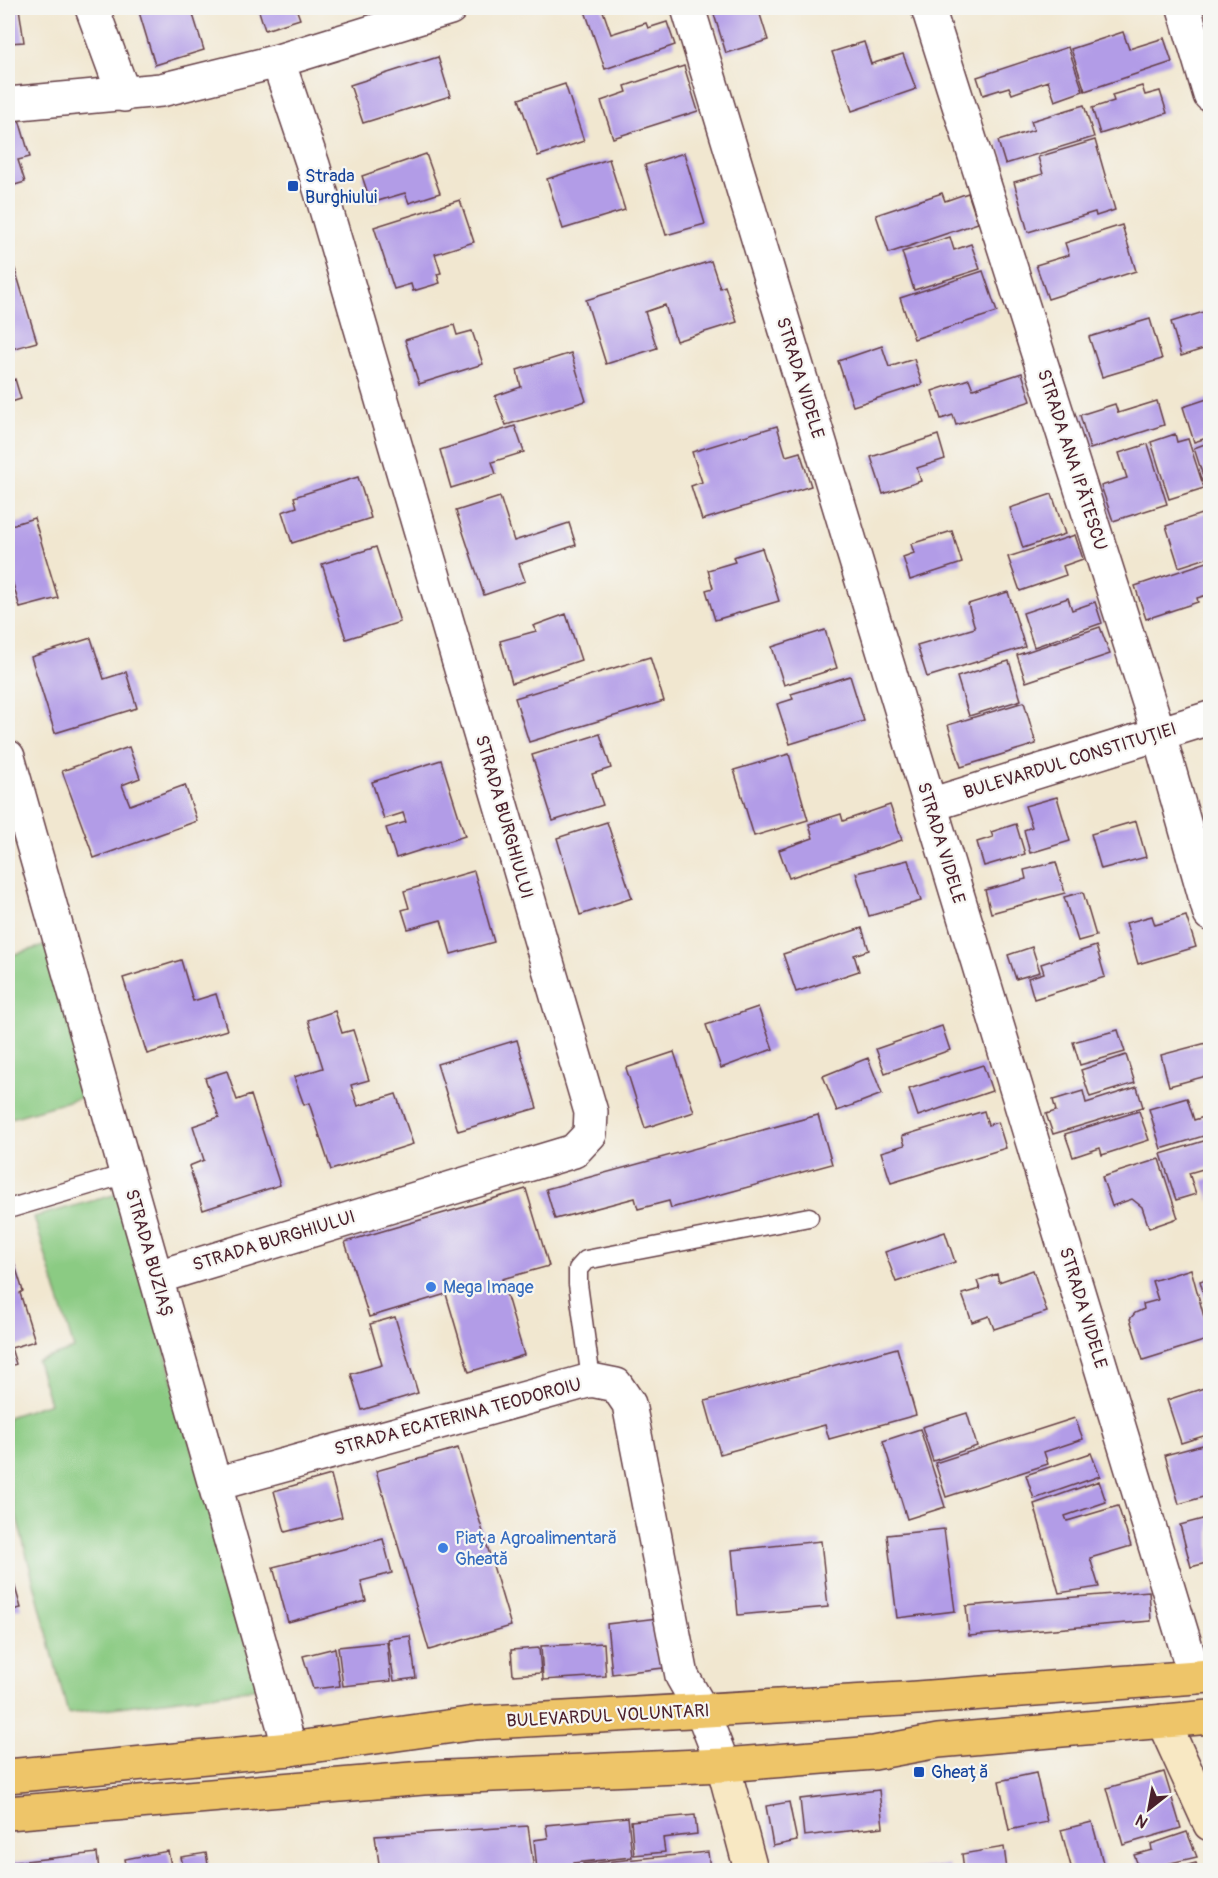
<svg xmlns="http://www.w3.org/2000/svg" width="1218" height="1878" font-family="Pangolin,sans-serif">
  <rect width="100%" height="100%" fill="#f6f6f2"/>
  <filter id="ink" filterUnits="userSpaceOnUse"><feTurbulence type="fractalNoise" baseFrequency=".0167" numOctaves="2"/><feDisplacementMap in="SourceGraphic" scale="12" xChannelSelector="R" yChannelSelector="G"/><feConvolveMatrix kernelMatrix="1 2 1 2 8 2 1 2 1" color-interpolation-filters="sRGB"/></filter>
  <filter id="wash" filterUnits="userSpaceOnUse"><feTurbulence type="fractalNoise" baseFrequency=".008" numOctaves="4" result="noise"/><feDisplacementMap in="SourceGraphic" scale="24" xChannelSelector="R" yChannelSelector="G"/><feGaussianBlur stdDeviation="1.35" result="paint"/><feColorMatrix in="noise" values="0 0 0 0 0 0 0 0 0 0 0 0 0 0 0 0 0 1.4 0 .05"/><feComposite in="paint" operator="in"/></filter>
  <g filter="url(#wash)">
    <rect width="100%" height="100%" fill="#f1e7d0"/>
    <!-- green -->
    <path fill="#8bcb83" stroke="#6a7557" stroke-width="1.5" d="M 51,944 L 93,1094 L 8,1119 L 8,956 Z
      M 121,1193 L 259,1688 L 68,1714 L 8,1483 L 8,1417 L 50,1403 L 37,1361 L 74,1349 L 34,1217 Z"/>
    <g id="blocks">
      <!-- building -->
      <path fill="#b29ce7" d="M 8,8 L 19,8 L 24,42 L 8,43 Z
        M 153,8 L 191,8 L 204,50 L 155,65 L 139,12 Z
        M 258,8 L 296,8 L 300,19 L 265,30 Z
        M 584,8 L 602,8 L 611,34 L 646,23 L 648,28 L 667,22 L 675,45 L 605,69 Z
        M 712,8 L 758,8 L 768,40 L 726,53 Z
        M 1123,32 L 1129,49 L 1164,38 L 1172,62 L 1085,91 L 1071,49 Z
        M 864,42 L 871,64 L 903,54 L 916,89 L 852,111 L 832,52 Z
        M 1068,47 L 1083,91 L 1055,101 L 1048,81 L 1012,94 L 1009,87 L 983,95 L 977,77 Z
        M 438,57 L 450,96 L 363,123 L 350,85 Z
        M 684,66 L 698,111 L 613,138 L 601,101 L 627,92 L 625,86 Z
        M 565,84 L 584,141 L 538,156 L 519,99 Z
        M 1142,86 L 1145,95 L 1160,91 L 1167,113 L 1100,134 L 1092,108 L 1114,101 L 1112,95 Z
        M 1084,105 L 1094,137 L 1005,164 L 998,141 L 1034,130 L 1031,121 Z
        M 18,116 L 30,157 L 18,160 L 25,182 L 8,187 L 8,119 Z
        M 1095,140 L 1115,210 L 1096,216 L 1095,212 L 1028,232 L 1014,182 L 1043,174 L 1038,157 Z
        M 684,153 L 705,224 L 666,235 L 645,165 Z
        M 426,154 L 440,193 L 409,203 L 405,193 L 371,203 L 362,176 Z
        M 609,159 L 625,210 L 563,229 L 547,179 Z
        M 942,193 L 945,201 L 968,193 L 978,223 L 889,253 L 876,215 Z
        M 460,200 L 474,242 L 435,254 L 441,273 L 437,274 L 440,283 L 413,291 L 411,284 L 394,289 L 374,227 Z
        M 1122,225 L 1136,271 L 1048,299 L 1036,265 L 1069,255 L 1065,243 Z
        M 950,237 L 954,250 L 971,244 L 980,269 L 914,290 L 902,252 Z
        M 711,261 L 720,288 L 725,286 L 737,322 L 676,341 L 665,305 L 645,312 L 657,348 L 606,364 L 586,300 Z
        M 15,269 L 37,342 L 8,350 L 8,271 Z
        M 983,271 L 997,312 L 914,339 L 900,298 Z
        M 1210,310 L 1210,347 L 1181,356 L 1171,322 Z
        M 1150,319 L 1162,359 L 1102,377 L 1089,337 Z
        M 454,325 L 457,335 L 472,331 L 483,364 L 419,384 L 405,340 Z
        M 882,346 L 889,367 L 914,359 L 922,384 L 853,406 L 838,361 Z
        M 571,353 L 586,401 L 506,425 L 495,396 L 521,387 L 517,370 Z
        M 1022,373 L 1031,401 L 956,425 L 953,415 L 941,419 L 932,391 L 969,379 L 973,389 Z
        M 15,379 L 21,399 L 8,403 L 8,382 Z
        M 1210,398 L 1210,437 L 1194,442 L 1183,407 Z
        M 1157,401 L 1164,425 L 1090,449 L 1080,415 L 1115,404 L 1118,413 Z
        M 515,426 L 524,452 L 492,462 L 496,474 L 451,488 L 440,450 Z
        M 777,426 L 786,456 L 800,452 L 811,486 L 702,520 L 691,486 L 702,482 L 692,452 Z
        M 1175,434 L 1177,442 L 1188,439 L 1204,488 L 1169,499 L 1151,442 Z
        M 938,435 L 945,459 L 917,468 L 921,481 L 883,494 L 871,457 Z
        M 1210,442 L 1210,491 L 1208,492 L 1194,448 Z
        M 1148,444 L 1167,504 L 1113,521 L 1101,486 L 1127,478 L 1119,453 Z
        M 358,477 L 371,518 L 292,543 L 282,512 L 297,507 L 294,497 Z
        M 1052,494 L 1065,534 L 1023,548 L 1010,508 Z
        M 500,497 L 514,541 L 569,523 L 576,545 L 519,564 L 525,581 L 484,595 L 456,511 Z
        M 1210,511 L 1210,557 L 1179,567 L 1166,526 Z
        M 34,518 L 58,598 L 20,608 L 8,567 L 8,526 Z
        M 952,531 L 962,563 L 910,580 L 903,557 L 914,553 L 911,544 Z
        M 1075,535 L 1083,559 L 1063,566 L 1066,575 L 1020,591 L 1008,557 Z
        M 376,547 L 400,622 L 346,639 L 322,564 Z
        M 762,548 L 779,601 L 715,620 L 706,590 L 713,588 L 708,570 L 735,562 L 733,557 Z
        M 1210,561 L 1210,594 L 1197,598 L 1198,602 L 1146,619 L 1135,586 Z
        M 1008,592 L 1025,647 L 927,677 L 917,645 L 975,628 L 968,604 Z
        M 1068,598 L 1072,610 L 1095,602 L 1102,623 L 1034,647 L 1023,613 Z
        M 566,614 L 581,660 L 512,683 L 500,641 L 536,631 L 533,626 Z
        M 1100,627 L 1110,654 L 1026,682 L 1017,655 Z
        M 825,630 L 837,668 L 784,685 L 772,647 Z
        M 91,638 L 104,679 L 126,672 L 137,708 L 55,733 L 31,657 Z
        M 650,657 L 664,701 L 529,742 L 515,698 Z
        M 1009,661 L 1021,700 L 969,716 L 957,677 Z
        M 850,676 L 864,721 L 790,744 L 777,704 L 793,699 L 791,694 Z
        M 1024,702 L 1036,744 L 961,767 L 948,725 Z
        M 600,734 L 611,768 L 592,774 L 603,805 L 553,821 L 532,755 Z
        M 129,747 L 140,778 L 122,785 L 130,805 L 185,785 L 197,821 L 94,858 L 62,771 Z
        M 789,754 L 808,820 L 754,836 L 734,770 Z
        M 441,760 L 465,836 L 396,858 L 386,828 L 406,822 L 403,813 L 384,819 L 372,782 Z
        M 1057,797 L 1070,841 L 1030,853 L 1024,830 L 1032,827 L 1025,806 Z
        M 890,805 L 902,840 L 789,878 L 779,850 L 813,838 L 809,824 L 841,814 L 843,821 Z
        M 1210,818 L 1210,841 L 1203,820 Z
        M 1136,821 L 1146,857 L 1101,869 L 1091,834 Z
        M 607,822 L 632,898 L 580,915 L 557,838 Z
        M 1016,824 L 1025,854 L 984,866 L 977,842 L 993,837 L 991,832 Z
        M 908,860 L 921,901 L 869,916 L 856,873 Z
        M 1056,862 L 1065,893 L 991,913 L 985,890 L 1026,879 L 1024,870 Z
        M 474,871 L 494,942 L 451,954 L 441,920 L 408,929 L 402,910 L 409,908 L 404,891 Z
        M 1083,892 L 1096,936 L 1078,941 L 1064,897 Z
        M 1152,916 L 1155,925 L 1186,916 L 1196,947 L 1138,964 L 1126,923 Z
        M 862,928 L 869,950 L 854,955 L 859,971 L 796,992 L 783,954 Z
        M 1096,946 L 1105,977 L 1034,999 L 1028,978 L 1044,973 L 1041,964 Z
        M 1032,947 L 1040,972 L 1016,979 L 1008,955 Z
        M 181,960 L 193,1001 L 216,994 L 227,1030 L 147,1054 L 123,978 Z
        M 758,1007 L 773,1049 L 721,1068 L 706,1025 Z
        M 335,1011 L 342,1033 L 353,1030 L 369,1080 L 351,1085 L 358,1106 L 396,1094 L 413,1144 L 331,1170 L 309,1103 L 304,1105 L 294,1077 L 323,1068 L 308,1020 Z
        M 942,1026 L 950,1050 L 885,1073 L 876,1049 Z
        M 1118,1030 L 1125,1052 L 1080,1065 L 1073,1042 Z
        M 517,1040 L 537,1108 L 458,1131 L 437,1064 Z
        M 1210,1042 L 1210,1075 L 1169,1086 L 1161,1055 Z
        M 674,1052 L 694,1112 L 645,1128 L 626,1068 Z
        M 1126,1055 L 1135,1083 L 1090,1097 L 1081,1070 Z
        M 868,1058 L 882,1094 L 837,1111 L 823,1076 Z
        M 983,1065 L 992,1091 L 918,1116 L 909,1089 Z
        M 227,1071 L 237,1100 L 251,1095 L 280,1185 L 203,1210 L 189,1166 L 204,1160 L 193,1126 L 219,1117 L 205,1078 Z
        M 1137,1087 L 1143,1107 L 1053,1134 L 1046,1114 L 1056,1111 L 1053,1100 L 1083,1091 L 1086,1103 Z
        M 1187,1098 L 1194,1120 L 1207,1116 L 1210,1134 L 1161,1149 L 1149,1109 Z
        M 984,1111 L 988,1125 L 998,1122 L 1006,1148 L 891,1183 L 881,1152 L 905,1145 L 902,1136 Z
        M 1139,1111 L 1149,1140 L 1102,1155 L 1100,1148 L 1073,1157 L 1065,1134 Z
        M 818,1115 L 832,1164 L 671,1208 L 669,1201 L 638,1209 L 635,1198 L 555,1219 L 546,1189 Z
        M 1207,1140 L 1210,1167 L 1189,1173 L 1196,1194 L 1176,1200 L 1161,1154 Z
        M 1159,1159 L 1178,1218 L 1149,1228 L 1142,1207 L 1132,1199 L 1112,1206 L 1102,1177 Z
        M 1210,1178 L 1210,1202 L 1203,1180 Z
        M 526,1189 L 549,1266 L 502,1279 L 524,1355 L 469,1372 L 446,1294 L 369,1317 L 345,1242 Z
        M 945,1232 L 955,1262 L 896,1282 L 885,1252 Z
        M 8,1243 L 23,1291 L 20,1293 L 35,1341 L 11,1348 L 16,1364 L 8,1367 Z
        M 1191,1269 L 1210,1339 L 1143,1360 L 1130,1319 L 1135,1313 L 1144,1309 L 1143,1304 L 1158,1300 L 1152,1281 Z
        M 1033,1270 L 1047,1312 L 994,1329 L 989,1316 L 972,1322 L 962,1294 L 980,1289 L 977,1281 L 997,1274 L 999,1282 Z
        M 1210,1278 L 1210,1316 L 1200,1281 Z
        M 395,1317 L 418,1393 L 362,1410 L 351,1374 L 382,1365 L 370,1324 Z
        M 897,1348 L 916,1415 L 829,1439 L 825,1425 L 720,1454 L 705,1401 Z
        M 1210,1386 L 1210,1434 L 1181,1443 L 1167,1400 Z
        M 967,1413 L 977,1446 L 933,1461 L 922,1427 Z
        M 1075,1418 L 1083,1439 L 1044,1452 L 1048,1464 L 946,1497 L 935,1463 Z
        M 920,1429 L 945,1507 L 907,1519 L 883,1441 Z
        M 1210,1443 L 1210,1495 L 1179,1504 L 1165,1455 Z
        M 458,1448 L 511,1626 L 429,1650 L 376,1471 Z
        M 1091,1453 L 1100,1476 L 1034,1499 L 1026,1475 Z
        M 331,1475 L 342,1517 L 285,1532 L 274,1491 Z
        M 1099,1481 L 1106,1502 L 1065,1516 L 1067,1521 L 1118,1506 L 1131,1546 L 1090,1558 L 1099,1587 L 1059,1593 L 1034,1504 Z
        M 1210,1517 L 1210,1562 L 1191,1567 L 1180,1525 Z
        M 944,1529 L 955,1611 L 897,1618 L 887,1535 Z
        M 383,1539 L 392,1573 L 361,1581 L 366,1601 L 288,1622 L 273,1567 Z
        M 821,1541 L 828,1607 L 738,1615 L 732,1550 Z
        M 8,1563 L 21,1608 L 8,1611 Z
        M 1149,1591 L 1151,1621 L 969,1636 L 966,1606 Z
        M 658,1618 L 663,1668 L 612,1674 L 607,1624 Z
        M 410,1636 L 416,1678 L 394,1681 L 388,1639 Z
        M 387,1642 L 391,1681 L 343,1686 L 338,1647 Z
        M 604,1643 L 606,1676 L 543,1680 L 541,1646 Z
        M 335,1648 L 340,1686 L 313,1689 L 303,1656 Z
        M 539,1648 L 541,1673 L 513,1675 L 511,1650 Z
        M 1164,1772 L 1181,1828 L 1123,1845 L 1107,1788 Z
        M 1036,1773 L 1047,1822 L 1009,1830 L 999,1781 Z
        M 879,1790 L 883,1827 L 804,1836 L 800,1799 Z
        M 789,1802 L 797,1841 L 773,1846 L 766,1806 Z
        M 695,1815 L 697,1834 L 663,1838 L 665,1852 L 634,1855 L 631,1821 Z
        M 628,1817 L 632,1857 L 573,1863 L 573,1870 L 537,1870 L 534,1840 L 548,1838 L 546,1825 Z
        M 1092,1822 L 1105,1870 L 1072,1870 L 1061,1830 Z
        M 528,1826 L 534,1870 L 380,1870 L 375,1836 Z
        M 1187,1832 L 1197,1857 L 1140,1870 L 1134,1855 L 1152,1850 L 1151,1844 Z
        M 1004,1847 L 1007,1870 L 964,1870 L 962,1854 Z
        M 168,1851 L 172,1870 L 127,1870 L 125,1859 Z
        M 708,1852 L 710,1870 L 584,1870 L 583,1864 Z
        M 97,1853 L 99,1870 L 8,1870 L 8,1863 Z
        M 206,1853 L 209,1870 L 184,1870 L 181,1857 Z
        M 1196,1863 L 1199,1870 L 1169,1870 Z
        M 948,1865 L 949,1870 L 914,1870 L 914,1869 Z"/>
    </g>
  </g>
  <g filter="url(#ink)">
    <use href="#blocks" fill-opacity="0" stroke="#633d44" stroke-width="1.5"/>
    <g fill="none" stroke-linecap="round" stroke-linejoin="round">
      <!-- lane casing -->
      <g stroke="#633d44" stroke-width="21">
        <path id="lane" d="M 8,1209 L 126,1174
          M 591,1380 L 578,1284 L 578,1269 L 586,1260 L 809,1217"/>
      </g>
      <!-- street casing -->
      <g stroke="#633d44" stroke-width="36">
        <path id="street" d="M 92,8 L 124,95
          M 688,8 L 1195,1677
          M 928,8 L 1159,734 L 1210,914
          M 1184,8 L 1210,95
          M 8,104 L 161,90 L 278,61 L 450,8
          M 8,757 L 290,1749
          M 930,805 L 1210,718
          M 157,1277 L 574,1151 L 590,1134 L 591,1112 L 313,165 L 278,61
          M 216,1484 L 591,1380 L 616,1385 L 629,1404 L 682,1676 L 702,1711 L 723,1765"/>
      </g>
      <!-- secondary casing -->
      <g stroke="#633d44" stroke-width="36">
        <path id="secondary" d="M 1163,1721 L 1210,1824
          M 723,1765 L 751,1870"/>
      </g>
      <!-- highway casing -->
      <g stroke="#633d44" stroke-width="36">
        <path id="highway" d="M 8,1776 L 290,1749 L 475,1723 L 903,1699 L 1210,1676
          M 8,1813 L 423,1778 L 723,1765 L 874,1753 L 938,1741 L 1210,1717"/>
      </g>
      <!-- lane -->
      <use href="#lane" stroke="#fff" stroke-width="18"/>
      <!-- street -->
      <use href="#street" stroke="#fff" stroke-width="33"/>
      <!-- secondary -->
      <use href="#secondary" stroke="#f8e8c3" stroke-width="33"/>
      <!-- highway -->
      <use href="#highway" stroke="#eec569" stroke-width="33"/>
    </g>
  </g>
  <!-- markers -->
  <g fill="#1a4fb4" stroke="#f6f6f2" stroke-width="2">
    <rect x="287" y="180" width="12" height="12" rx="3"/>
    <rect x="913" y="1766" width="12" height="12" rx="3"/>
  </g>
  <g fill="#3f7fe0" stroke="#f6f6f2" stroke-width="2">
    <circle cx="431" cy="1287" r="6"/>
    <circle cx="443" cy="1548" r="6"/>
  </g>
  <g text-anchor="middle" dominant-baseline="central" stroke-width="4.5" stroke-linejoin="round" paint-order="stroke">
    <!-- transit labels -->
    <g font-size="18" fill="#164399" stroke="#f6f6f2" text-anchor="start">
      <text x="305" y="176">Strada<tspan x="305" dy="21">Burghiului</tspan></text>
      <text x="931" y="1772">Gheață</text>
    </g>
    <!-- street labels -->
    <g font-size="18" fill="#4a1f2b" stroke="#f6f6f2">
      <text transform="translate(800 378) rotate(73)">STRADA VIDELE</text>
      <text transform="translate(1072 460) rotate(72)">STRADA ANA IPĂTESCU</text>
      <text transform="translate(1070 761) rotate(-17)">BULEVARDUL CONSTITUȚIEI</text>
      <text transform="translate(504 817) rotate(74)">STRADA BURGHIULUI</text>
      <text transform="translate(941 843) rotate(73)">STRADA VIDELE</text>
      <text transform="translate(274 1241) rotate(-17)">STRADA BURGHIULUI</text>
      <text transform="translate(149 1253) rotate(74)">STRADA BUZIAȘ</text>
      <text transform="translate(1083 1308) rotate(73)">STRADA VIDELE</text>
      <text transform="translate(458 1417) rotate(-15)">STRADA ECATERINA TEODOROIU</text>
      <text transform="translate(608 1716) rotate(-3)">BULEVARDUL VOLUNTARI</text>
    </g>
    <!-- shop labels -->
    <g font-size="18" fill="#366cbe" stroke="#f6f6f2" text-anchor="start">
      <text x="443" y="1287">Mega Image</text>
      <text x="455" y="1538">Piața Agroalimentară<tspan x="455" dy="21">Gheată</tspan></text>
    </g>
  </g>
  <!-- margin -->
  <rect width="1218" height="1878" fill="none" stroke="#f6f6f2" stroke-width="30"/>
  <!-- north arrow -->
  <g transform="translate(1149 1809) rotate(211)" stroke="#f6f6f2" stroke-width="4.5" paint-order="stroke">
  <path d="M0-4.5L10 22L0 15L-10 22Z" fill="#4a1f2b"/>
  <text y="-9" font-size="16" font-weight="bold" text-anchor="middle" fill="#4a1f2b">N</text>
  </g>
</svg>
